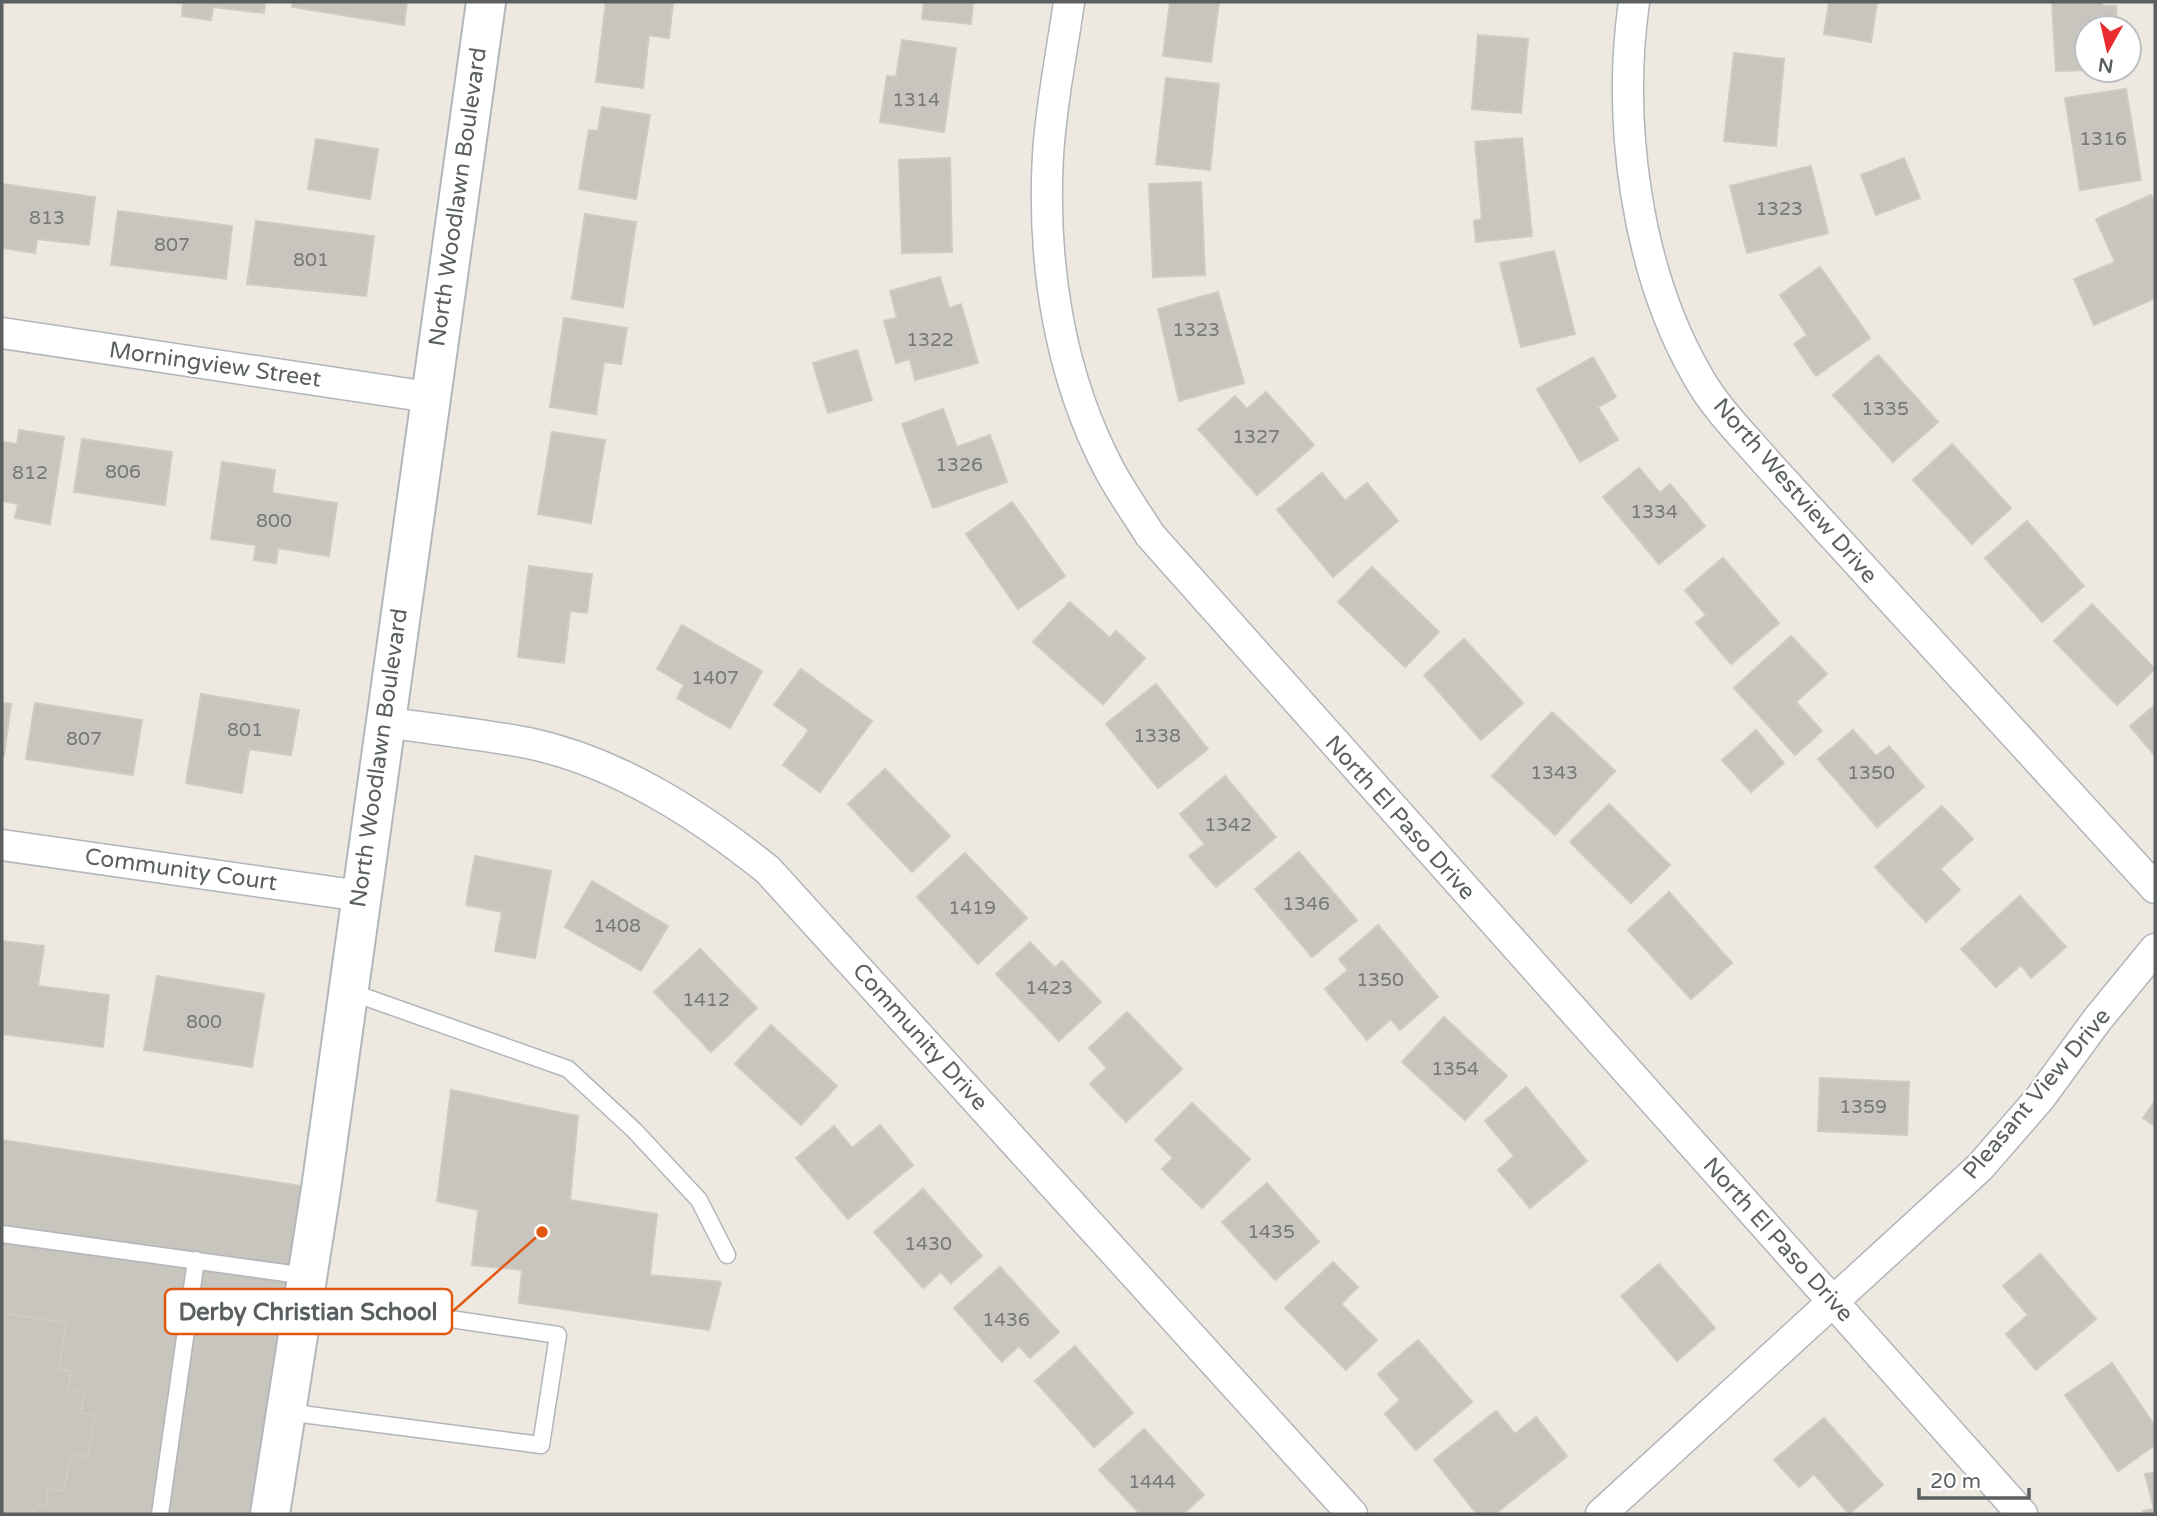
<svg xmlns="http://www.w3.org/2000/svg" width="2157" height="1516" font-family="'Varela Round',sans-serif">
  <rect width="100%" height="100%" fill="#ede9e1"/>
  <!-- building -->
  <path fill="#c8c4be" stroke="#d2cac0" stroke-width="2" d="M 172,2 L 265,2 L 264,13 L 213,7 L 211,20 L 182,16 L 183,3 Z
    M 293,2 L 407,2 L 404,25 L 292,7 Z
    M 606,2 L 673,2 L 669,38 L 649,35 L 643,88 L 596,82 Z
    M 924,2 L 973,2 L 971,24 L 922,19 Z
    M 1170,2 L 1219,2 L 1211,62 L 1163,56 Z
    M 1829,2 L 1877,2 L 1871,42 L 1824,34 Z
    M 2052,2 L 2102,2 L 2102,6 L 2116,6 L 2117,28 L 2087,28 L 2089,70 L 2056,71 Z
    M 1478,35 L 1528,39 L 1521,113 L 1472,109 Z
    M 902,40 L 956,48 L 944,132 L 880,122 L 887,76 L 896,77 Z
    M 1734,53 L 1784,59 L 1776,146 L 1724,141 Z
    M 1166,78 L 1219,84 L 1210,170 L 1156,164 Z
    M 2126,89 L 2141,180 L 2080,190 L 2065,98 Z
    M 602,107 L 650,115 L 636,199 L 579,189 L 589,130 L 598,131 Z
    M 1522,138 L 1532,236 L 1476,242 L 1474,221 L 1482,219 L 1475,142 Z
    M 316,139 L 378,149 L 370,199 L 308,189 Z
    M 950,158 L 952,252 L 902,253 L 899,160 Z
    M 1904,158 L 1920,198 L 1876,215 L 1861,175 Z
    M 1811,166 L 1828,233 L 1747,253 L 1730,186 Z
    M 1201,182 L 1205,275 L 1153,277 L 1149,184 Z
    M 2,184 L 95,197 L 89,245 L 37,239 L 35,253 L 2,248 Z
    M 2151,195 L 2155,204 L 2155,298 L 2094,325 L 2074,279 L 2115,262 L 2096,219 Z
    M 118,211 L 232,226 L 226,279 L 111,265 Z
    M 585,214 L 636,222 L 623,307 L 572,299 Z
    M 256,221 L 374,236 L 366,296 L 247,284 Z
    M 1554,251 L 1575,334 L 1521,347 L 1500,263 Z
    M 1820,267 L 1870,338 L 1816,376 L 1794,344 L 1807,335 L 1780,295 Z
    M 940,277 L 949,308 L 961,304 L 978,363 L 915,380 L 910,359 L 896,363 L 884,321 L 897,318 L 890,291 Z
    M 1218,292 L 1244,383 L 1179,401 L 1158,309 Z
    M 564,318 L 627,328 L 621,364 L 604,362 L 596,414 L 550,407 Z
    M 857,350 L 872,400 L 828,413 L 813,363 Z
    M 1878,355 L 1938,422 L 1893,462 L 1833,395 Z
    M 1593,357 L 1616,397 L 1598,407 L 1618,440 L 1580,462 L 1537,389 Z
    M 1266,392 L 1314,445 L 1257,495 L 1198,429 L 1235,396 L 1247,409 Z
    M 943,409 L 957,447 L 990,435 L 1007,482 L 933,508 L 902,424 Z
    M 19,430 L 64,437 L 50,524 L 15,518 L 18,504 L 2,501 L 2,442 L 17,444 Z
    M 552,432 L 605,440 L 591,523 L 538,514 Z
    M 82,439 L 172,452 L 165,505 L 74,492 Z
    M 1952,444 L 2011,508 L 1972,544 L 1913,480 Z
    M 222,462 L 275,470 L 272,493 L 337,503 L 329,556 L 278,548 L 276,563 L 254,560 L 256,545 L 211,539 Z
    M 1639,468 L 1660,493 L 1670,484 L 1705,526 L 1659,564 L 1603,497 Z
    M 1322,473 L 1345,501 L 1367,483 L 1398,521 L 1333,577 L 1277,510 Z
    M 1012,502 L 1065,576 L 1018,609 L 966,534 Z
    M 2027,521 L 2084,586 L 2042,622 L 1985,558 Z
    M 1723,558 L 1779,623 L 1731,664 L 1696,623 L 1706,615 L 1685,590 Z
    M 529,566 L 592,574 L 587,613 L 570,611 L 564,663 L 518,657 Z
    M 1372,567 L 1439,632 L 1405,667 L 1338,602 Z
    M 1070,602 L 1110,638 L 1116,631 L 1145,658 L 1103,704 L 1033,642 Z
    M 2092,604 L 2155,669 L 2117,705 L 2054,641 Z
    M 682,625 L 762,671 L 730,728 L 677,698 L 684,685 L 657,669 Z
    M 1791,636 L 1827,674 L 1796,702 L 1822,731 L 1795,755 L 1734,688 Z
    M 1464,639 L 1523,703 L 1481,740 L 1424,675 Z
    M 801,669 L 872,721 L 820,792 L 783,765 L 809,730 L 774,705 Z
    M 1156,684 L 1208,749 L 1158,788 L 1106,724 Z
    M 201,694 L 299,710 L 291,755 L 249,749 L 242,793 L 186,783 Z
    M 2,703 L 11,704 L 4,756 L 2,756 Z
    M 35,703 L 142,720 L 133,775 L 26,759 Z
    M 2155,705 L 2155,756 L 2130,726 Z
    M 1552,712 L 1615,771 L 1555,835 L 1492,776 Z
    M 1756,730 L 1784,763 L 1751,792 L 1722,760 Z
    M 1853,730 L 1876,756 L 1889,746 L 1924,787 L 1877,827 L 1818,759 Z
    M 885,769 L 950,836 L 912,872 L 848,804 Z
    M 1225,776 L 1276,837 L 1216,887 L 1189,856 L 1205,844 L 1180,814 Z
    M 1609,804 L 1670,865 L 1631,903 L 1570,842 Z
    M 1942,806 L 1973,839 L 1940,869 L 1960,890 L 1926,922 L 1875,867 Z
    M 1299,852 L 1357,920 L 1312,957 L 1255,889 Z
    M 965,853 L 1027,918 L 978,964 L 917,897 Z
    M 475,856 L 551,871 L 535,958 L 495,951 L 502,912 L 466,905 Z
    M 592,881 L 668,926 L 641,971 L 565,927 Z
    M 1669,892 L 1732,963 L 1691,999 L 1628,930 Z
    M 2020,896 L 2066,947 L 2031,978 L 2021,965 L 1996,987 L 1961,949 Z
    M 1378,925 L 1438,997 L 1400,1030 L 1391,1019 L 1367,1040 L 1325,989 L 1348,970 L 1339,959 Z
    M 2,941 L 44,946 L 38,986 L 109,995 L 103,1047 L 2,1034 Z
    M 1030,942 L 1055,968 L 1062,961 L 1101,1002 L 1059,1041 L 996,974 Z
    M 700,949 L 757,1008 L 711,1052 L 654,992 Z
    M 157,976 L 264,994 L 252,1067 L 144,1050 Z
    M 1127,1012 L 1182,1069 L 1126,1122 L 1090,1084 L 1107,1068 L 1089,1048 Z
    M 1444,1017 L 1507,1076 L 1465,1120 L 1402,1062 Z
    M 771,1025 L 837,1086 L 801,1125 L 735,1064 Z
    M 1820,1078 L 1909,1082 L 1907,1135 L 1818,1131 Z
    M 1526,1087 L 1587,1161 L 1530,1208 L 1498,1170 L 1514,1156 L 1485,1121 Z
    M 451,1090 L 578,1116 L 570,1200 L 657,1214 L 650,1275 L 721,1282 L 709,1330 L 519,1303 L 522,1270 L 472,1265 L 478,1210 L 437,1201 Z
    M 2155,1101 L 2155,1126 L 2143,1118 Z
    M 1192,1103 L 1250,1159 L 1202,1208 L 1162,1169 L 1173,1158 L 1155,1140 Z
    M 880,1125 L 913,1165 L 848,1219 L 796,1158 L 834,1126 L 852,1148 Z
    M 2,1140 L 321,1189 L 270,1514 L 2,1514 Z
    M 1267,1183 L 1319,1242 L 1275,1280 L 1222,1222 Z
    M 923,1189 L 982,1256 L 951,1283 L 941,1272 L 923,1288 L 874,1232 Z
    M 2040,1254 L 2096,1319 L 2036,1370 L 2006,1334 L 2028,1315 L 2003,1286 Z
    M 1333,1262 L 1358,1287 L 1341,1304 L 1377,1340 L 1346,1370 L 1285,1308 Z
    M 1659,1264 L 1715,1328 L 1677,1361 L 1621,1296 Z
    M 1000,1267 L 1059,1332 L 1030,1358 L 1019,1346 L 1002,1362 L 954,1308 Z
    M 2,1313 L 66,1323 L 59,1369 L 71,1371 L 68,1390 L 84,1392 L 81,1413 L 95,1415 L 88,1457 L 71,1454 L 64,1491 L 48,1488 L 46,1506 L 35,1504 L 33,1514 L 2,1512 Z
    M 1418,1340 L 1472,1402 L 1416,1450 L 1385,1414 L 1400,1400 L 1378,1374 Z
    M 1075,1346 L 1133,1413 L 1094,1447 L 1035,1381 Z
    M 2112,1363 L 2155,1426 L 2155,1445 L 2118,1471 L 2065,1395 Z
    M 1496,1411 L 1515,1434 L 1536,1417 L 1567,1456 L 1495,1514 L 1477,1514 L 1434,1460 Z
    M 1824,1418 L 1883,1485 L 1849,1514 L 1814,1474 L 1799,1487 L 1774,1460 Z
    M 1144,1429 L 1204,1495 L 1183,1514 L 1140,1514 L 1099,1470 Z
    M 2155,1472 L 2155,1514 L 2144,1514 L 2143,1511 L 2154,1509 L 2145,1474 Z"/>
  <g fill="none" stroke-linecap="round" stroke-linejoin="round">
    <!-- lane casing -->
    <g stroke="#b2b5b9" stroke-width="19">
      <path id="lane" d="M 348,991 L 568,1069 L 634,1130 L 699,1200 L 727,1255
        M 2,1234 L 307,1276
        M 286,1412 L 541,1445 L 558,1335 L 304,1297
        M 160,1514 L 196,1260"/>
    </g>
    <!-- street casing -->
    <g stroke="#b2b5b9" stroke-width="33">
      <path id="street" d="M 1069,2 C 1062,52 1051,104 1048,155 C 1042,263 1059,375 1110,471 C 1122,493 1137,514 1150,535 L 2022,1514
        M 1634,2 C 1617,122 1636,269 1697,375 C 1715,408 1743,435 1767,463 L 2155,888
        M 2,333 L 429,397
        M 384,722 C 432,729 481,734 528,743 C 618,762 698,814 768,870 L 1352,1514
        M 2,845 L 361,896
        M 1601,1514 L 1980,1167 L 2040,1098 L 2097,1020 L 2155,949"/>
    </g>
    <!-- secondary casing -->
    <g stroke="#b3b7bc" stroke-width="42">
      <path id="secondary" d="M 270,1514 L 321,1189 L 486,2"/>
    </g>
    <!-- lane -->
    <use href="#lane" stroke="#fff" stroke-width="16"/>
    <!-- street -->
    <use href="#street" stroke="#fff" stroke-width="30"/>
    <!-- secondary -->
    <use href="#secondary" stroke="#fff" stroke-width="38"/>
  </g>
  <g text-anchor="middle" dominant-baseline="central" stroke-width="5" stroke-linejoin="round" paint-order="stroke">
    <!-- number labels -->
    <g font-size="19" fill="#767879">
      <text x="916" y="100">1314</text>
      <text x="2103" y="139">1316</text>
      <text x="1779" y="209">1323</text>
      <text x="47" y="218">813</text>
      <text x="172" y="245">807</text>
      <text x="311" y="260">801</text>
      <text x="1196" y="330">1323</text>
      <text x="930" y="340">1322</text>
      <text x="1885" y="409">1335</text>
      <text x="1256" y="437">1327</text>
      <text x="959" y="465">1326</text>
      <text x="123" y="472">806</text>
      <text x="30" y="473">812</text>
      <text x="1654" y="512">1334</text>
      <text x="274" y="521">800</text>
      <text x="715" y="678">1407</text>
      <text x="245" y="730">801</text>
      <text x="1157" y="736">1338</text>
      <text x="84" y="739">807</text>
      <text x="1554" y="773">1343</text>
      <text x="1871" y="773">1350</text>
      <text x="1228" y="825">1342</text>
      <text x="1306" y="904">1346</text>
      <text x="972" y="908">1419</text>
      <text x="617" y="926">1408</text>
      <text x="1380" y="980">1350</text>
      <text x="1049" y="988">1423</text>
      <text x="706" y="1000">1412</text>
      <text x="204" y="1022">800</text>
      <text x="1455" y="1069">1354</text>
      <text x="1863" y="1107">1359</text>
      <text x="1271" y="1232">1435</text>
      <text x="928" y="1244">1430</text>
      <text x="1006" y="1320">1436</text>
      <text x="1152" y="1482">1444</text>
    </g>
    <!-- street labels -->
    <g font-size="23" fill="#5a5f62" stroke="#fff">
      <text transform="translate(458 197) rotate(-82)">North Woodlawn Boulevard</text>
      <text transform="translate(215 365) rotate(8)">Morningview Street</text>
      <text transform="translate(1795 491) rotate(49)">North Westview Drive</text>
      <text transform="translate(379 758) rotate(-82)">North Woodlawn Boulevard</text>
      <text transform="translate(1400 818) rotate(48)">North El Paso Drive</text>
      <text transform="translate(181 870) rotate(8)">Community Court</text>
      <text transform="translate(920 1037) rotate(48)">Community Drive</text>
      <text transform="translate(2037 1094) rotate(-50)">Pleasant View Drive</text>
      <text transform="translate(1778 1240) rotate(48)">North El Paso Drive</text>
    </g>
  </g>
  <!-- callouts -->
  <path fill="none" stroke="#e15910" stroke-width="2.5" d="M542 1232L452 1312"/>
  <circle fill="#e15910" stroke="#fff" stroke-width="2.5" cx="542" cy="1232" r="7"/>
  <rect fill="#fff" stroke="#e15910" stroke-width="2.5" x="165" y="1289" width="287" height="45" rx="7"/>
  <g font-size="24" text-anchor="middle" font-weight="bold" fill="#5a5f62">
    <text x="308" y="1320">Derby Christian School</text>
  </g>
  <!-- border -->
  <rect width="2157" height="1516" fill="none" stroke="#5a5f62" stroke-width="7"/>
  <!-- north arrow -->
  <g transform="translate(2108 49) rotate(188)"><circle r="33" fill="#ffffff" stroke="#bdbfc0" stroke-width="2"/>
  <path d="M0-5L12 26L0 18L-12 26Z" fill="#e82c2f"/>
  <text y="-10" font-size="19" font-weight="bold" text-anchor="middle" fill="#5a5f62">N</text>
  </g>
  <!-- scale -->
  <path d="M1919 1488v10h110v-10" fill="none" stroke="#5a5f62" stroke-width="3.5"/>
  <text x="1930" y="1488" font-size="21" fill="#5a5f62" stroke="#ffffff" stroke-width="5" paint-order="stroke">20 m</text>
</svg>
